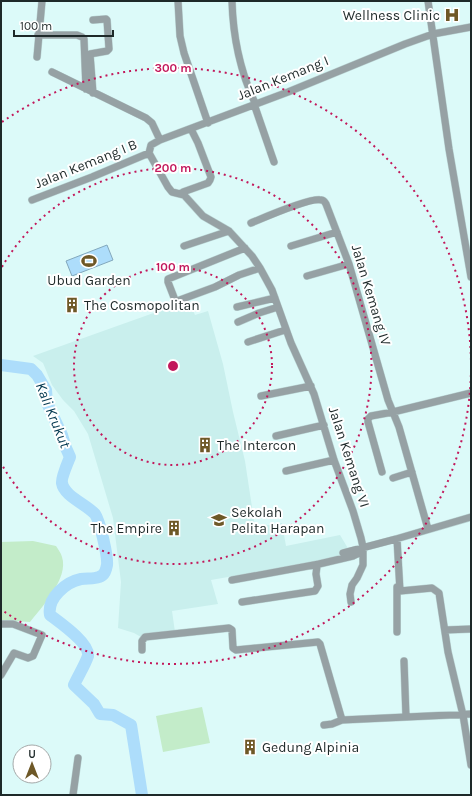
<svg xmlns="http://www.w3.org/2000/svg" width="472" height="796" font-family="Karla,sans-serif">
  <rect width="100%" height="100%" fill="#dcfaf9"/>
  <!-- built -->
  <path fill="#c9efed" d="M 190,303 L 195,315 L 208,311 L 223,364 L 233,412 L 245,461 L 255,527 L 282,523 L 286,546 L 340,535 L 352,555 L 211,580 L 218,604 L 172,611 L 175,632 L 141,637 L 134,633 L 118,628 L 121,582 L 113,518 L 88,434 L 74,411 L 63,400 L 52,385 L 43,363 L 33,356 L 176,305 L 179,308 Z"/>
  <!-- green -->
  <path fill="#c3ecc9" d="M 33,541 L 56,546 C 58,549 61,553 62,557 C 69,578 42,607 30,622 L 1,620 L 1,542 Z
    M 202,707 L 210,743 L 163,752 L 156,716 Z"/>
  <!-- water -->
  <path fill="#adddfb" stroke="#82a7bc" d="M 107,245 L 113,260 L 72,276 L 66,261 Z"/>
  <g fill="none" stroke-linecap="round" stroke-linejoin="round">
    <!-- river -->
    <path stroke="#adddfb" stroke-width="12" d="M 1,365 L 31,369 L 37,375 L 46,390 L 47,403 L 62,435 L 66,448 L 70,457 C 68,462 61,478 62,483 C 64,496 86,504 95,514 C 100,521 108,557 107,565 C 106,570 105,575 99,577 C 94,579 87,578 81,579 C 66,582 47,598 50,615 C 59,622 90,643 88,656 C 85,665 78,676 74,685 L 94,704 L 100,714 L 113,715 L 131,725 L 142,795"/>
    <!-- minor casing -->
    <g stroke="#bad4d4" stroke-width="8">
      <path id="minor" d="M 178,1 L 180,36 L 184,53 L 208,123
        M 232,1 C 233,37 240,71 255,103
        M 428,1 L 449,149 L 471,277
        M 93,20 L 106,19 L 107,20 L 109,49 L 107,51 L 90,54 L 93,93
        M 38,35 L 77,35 L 82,37 L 84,39 L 86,89
        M 37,57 L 42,1
        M 52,72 L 146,118 L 152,123 L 160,140
        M 254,104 L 274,162
        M 149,153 L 168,187 L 172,192 L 184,195 L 203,216 L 229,231 L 252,256 L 260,268 L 272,290 L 291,343 L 314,394 L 334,460 L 353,511 L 361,538 L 363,547 L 363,565 L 357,578 L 352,585 L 350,594 L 351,602
        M 149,153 L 151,145 L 160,140 L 288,92 L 405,44 L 433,34 L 471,27
        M 183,192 L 208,183 L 210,180 L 211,177 L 198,143 L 191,129
        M 32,200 L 92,177 L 149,153
        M 251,223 C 263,218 311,197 321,200 C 324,200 324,201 326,204 L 349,264 L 388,400 L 399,427 L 428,529
        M 184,246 L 229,231
        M 291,246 L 337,232
        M 245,248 L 168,279 L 168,282 L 175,300 L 177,301 L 215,287 L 239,275 L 260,268
        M 307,276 L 349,264
        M 237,307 L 275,298
        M 238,322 L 259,313 L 278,307
        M 248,342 L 285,330
        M 261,396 L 311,386
        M 276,436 L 324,425
        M 286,471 L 334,460
        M 382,472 L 368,422 L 368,419 L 371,416 L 393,412 L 471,393
        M 393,478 L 412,472
        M 397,539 L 400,591 L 432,588 L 439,593 L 448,652 L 463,715 L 471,765
        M 343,553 L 396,539 L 471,517
        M 232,580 L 319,564
        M 242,602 L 315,591 L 318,586 L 316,574 L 317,566 L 319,564 L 353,556 L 363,551
        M 1,624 L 13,624 L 42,635 L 33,656 L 28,658 L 14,653 L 1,675
        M 445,630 L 471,629
        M 397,632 L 397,587
        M 142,650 L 142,641 L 145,637 L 229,628 L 232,630 L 233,648 L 236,650 L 318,642 L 320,644 L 342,720
        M 404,661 L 406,717
        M 324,725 L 332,724 L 342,720 L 471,714
        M 73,795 L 78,758"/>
    </g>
    <!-- minor -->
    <use href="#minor" stroke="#96a1a4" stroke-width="7"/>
  </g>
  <!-- distance rings -->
  <g fill="none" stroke="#c2185b" stroke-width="2" stroke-dasharray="2 4">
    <circle cx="173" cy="366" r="99"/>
    <path d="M2 267A198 198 0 1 1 2 465"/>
    <path d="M471 369A298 298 0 0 1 2 610M2 122A298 298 0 0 1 471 363"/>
  </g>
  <!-- icons -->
  <defs>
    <g id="hospital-bare" transform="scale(1.2)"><path d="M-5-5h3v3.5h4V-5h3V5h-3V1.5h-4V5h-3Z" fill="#6e5827" stroke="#fff" stroke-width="2.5" paint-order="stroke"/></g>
    <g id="stadium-bare" transform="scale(1.2)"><path d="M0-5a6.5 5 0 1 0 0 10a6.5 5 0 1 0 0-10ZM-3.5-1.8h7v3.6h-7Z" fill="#6e5827" stroke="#fff" stroke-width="2.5" paint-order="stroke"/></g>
    <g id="building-bare" transform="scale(1.2)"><path d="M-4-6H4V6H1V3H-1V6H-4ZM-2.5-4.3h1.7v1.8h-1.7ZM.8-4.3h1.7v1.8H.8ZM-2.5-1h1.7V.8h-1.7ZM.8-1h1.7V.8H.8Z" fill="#6e5827" stroke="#fff" stroke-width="2.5" paint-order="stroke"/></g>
    <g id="school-bare" transform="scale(1.2)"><path d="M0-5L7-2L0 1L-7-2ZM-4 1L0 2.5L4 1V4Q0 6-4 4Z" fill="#6e5827" stroke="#fff" stroke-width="2.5" paint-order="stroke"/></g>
  </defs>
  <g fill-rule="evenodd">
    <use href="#hospital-bare" x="452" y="15"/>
    <use href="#stadium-bare" x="89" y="261"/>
    <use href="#building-bare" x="72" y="305"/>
    <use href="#building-bare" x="205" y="445"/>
    <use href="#school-bare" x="219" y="520"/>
    <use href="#building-bare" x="174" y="528"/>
    <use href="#building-bare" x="250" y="747"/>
  </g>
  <g text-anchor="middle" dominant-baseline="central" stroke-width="4" stroke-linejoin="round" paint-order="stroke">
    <!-- poi labels -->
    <g font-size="14" fill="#1e2929" stroke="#fff" text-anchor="start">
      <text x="440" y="15" text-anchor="end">Wellness Clinic</text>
      <text x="89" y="280" text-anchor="middle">Ubud Garden</text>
      <text x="84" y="305">The Cosmopolitan</text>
      <text x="217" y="445">The Intercon</text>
      <text x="231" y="512">Sekolah<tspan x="231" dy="16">Pelita Harapan</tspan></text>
      <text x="162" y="528" text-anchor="end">The Empire</text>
      <text x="262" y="747">Gedung Alpinia</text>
    </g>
    <!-- street labels -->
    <g font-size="14" fill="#1e2929" stroke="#fff">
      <text transform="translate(283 78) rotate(-22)">Jalan Kemang I</text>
      <text transform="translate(86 164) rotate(-22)">Jalan Kemang I B</text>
      <text transform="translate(371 295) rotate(73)">Jalan Kemang IV</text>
      <text transform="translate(349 457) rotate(72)">Jalan Kemang VI</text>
    </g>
    <!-- water labels -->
    <g font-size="15" font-style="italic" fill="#063a52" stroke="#fff">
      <text transform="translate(53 415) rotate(68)">Kali Krukut</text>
    </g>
  </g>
  <circle cx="173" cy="366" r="6" fill="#c2185b" stroke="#fff" stroke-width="2"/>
  <g font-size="12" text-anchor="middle" font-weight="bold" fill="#c2185b" stroke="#fff" stroke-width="4" stroke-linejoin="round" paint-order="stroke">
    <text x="173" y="72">300 m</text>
    <text x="173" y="172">200 m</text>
    <text x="173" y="271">100 m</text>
  </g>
  <!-- border -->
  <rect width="472" height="796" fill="none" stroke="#1e2929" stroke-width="4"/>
  <!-- north arrow -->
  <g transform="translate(32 764)"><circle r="19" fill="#ffffff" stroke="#a5a9a9"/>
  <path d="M0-3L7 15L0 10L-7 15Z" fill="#6e5827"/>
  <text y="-6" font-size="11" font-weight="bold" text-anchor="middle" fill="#1e2929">U</text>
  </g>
  <!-- scale -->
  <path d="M14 30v6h99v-6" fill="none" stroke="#1e2929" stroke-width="2"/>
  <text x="20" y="30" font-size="12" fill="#1e2929" stroke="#ffffff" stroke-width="3" paint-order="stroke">100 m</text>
</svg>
